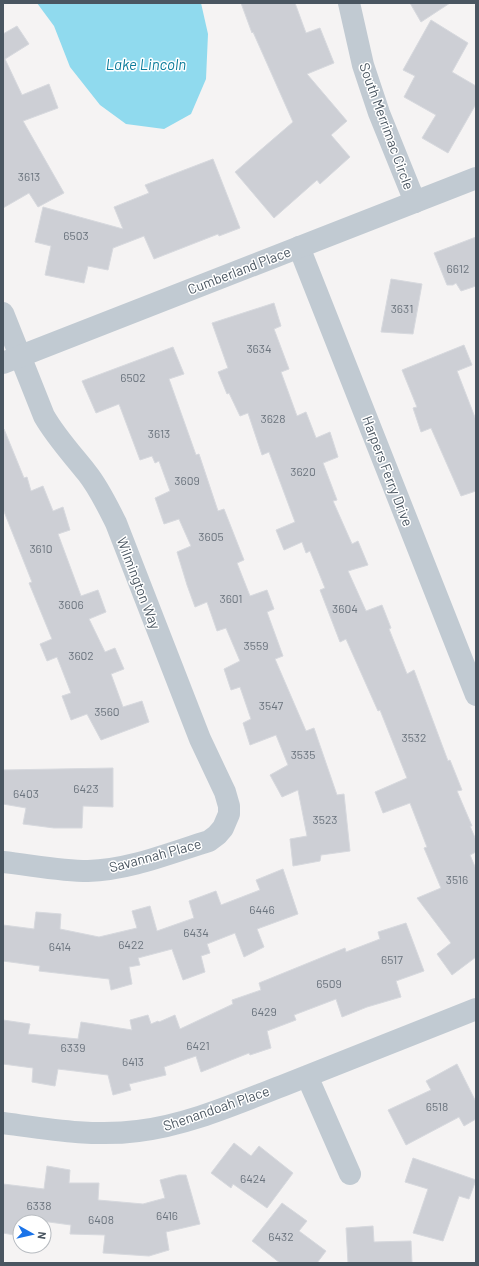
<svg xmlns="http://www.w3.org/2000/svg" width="479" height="1266" font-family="Barlow,sans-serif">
  <rect width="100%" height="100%" fill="#f5f3f3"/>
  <!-- water -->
  <path fill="#90daee" d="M 37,3 L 201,3 L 208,34 L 206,79 L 191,114 L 164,129 L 126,124 L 100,105 L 70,67 L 54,26 Z"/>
  <!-- building -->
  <path fill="#cdcfd5" stroke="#d7d9de" d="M 241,3 L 295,3 L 306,33 L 320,28 L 334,63 L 307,74 L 347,121 L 331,135 L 350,157 L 320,184 L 317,180 L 274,218 L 235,172 L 293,122 L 253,32 L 252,33 Z
    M 410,3 L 450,3 L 421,22 Z
    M 431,20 L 468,43 L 452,72 L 476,86 L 476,104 L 448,153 L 422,138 L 436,115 L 404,97 L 415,76 L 403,70 Z
    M 17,26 L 29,44 L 5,59 L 22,95 L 49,84 L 58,108 L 23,121 L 64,193 L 38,207 L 29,193 L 3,208 L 3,34 Z
    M 213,159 L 240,228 L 219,236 L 218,234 L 154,259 L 144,236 L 113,248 L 108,270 L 88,266 L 84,283 L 45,275 L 51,246 L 35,242 L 43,207 L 123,229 L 114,207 L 149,193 L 145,185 Z
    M 476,237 L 476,286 L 461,291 L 456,283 L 453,285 L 447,285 L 434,253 Z
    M 391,279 L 422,284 L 413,334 L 381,332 Z
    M 274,303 L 281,326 L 274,329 L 289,369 L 281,372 L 297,416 L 306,412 L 316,438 L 330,432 L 338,457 L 323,463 L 337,500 L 333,501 L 352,544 L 358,541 L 368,565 L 348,571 L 366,611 L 382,605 L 391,628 L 389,629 L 407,674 L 414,670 L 448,761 L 450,760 L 462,790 L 457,791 L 472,826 L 470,826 L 476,840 L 476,852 L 470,855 L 476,869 L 476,957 L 452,975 L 437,954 L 451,943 L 417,898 L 441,888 L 424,848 L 427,847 L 410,803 L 383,813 L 375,792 L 407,778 L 380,710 L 378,711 L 346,639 L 340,642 L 320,590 L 325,588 L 310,551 L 306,553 L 302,542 L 284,550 L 276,530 L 295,522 L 269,452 L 262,455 L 248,413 L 240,416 L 229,393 L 227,394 L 218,372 L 228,368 L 212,323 Z
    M 464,345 L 472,365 L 457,371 L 476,420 L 476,491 L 461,496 L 431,428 L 421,432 L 413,408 L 417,407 L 402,370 Z
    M 173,347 L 184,374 L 169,379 L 196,455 L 199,454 L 218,511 L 224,509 L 244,560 L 237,563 L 250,596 L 267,590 L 274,609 L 267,612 L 283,656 L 275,659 L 306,731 L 314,728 L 337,795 L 344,794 L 350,851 L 321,855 L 320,861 L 293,866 L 290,839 L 307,836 L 298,790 L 282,797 L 270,775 L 288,765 L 276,735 L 250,745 L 243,723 L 251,719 L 240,687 L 231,690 L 224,669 L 240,661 L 226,628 L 217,631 L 207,602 L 195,607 L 187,585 L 177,552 L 191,546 L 179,519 L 164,524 L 155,498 L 170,491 L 159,461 L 155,463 L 152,456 L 140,460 L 119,404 L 96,413 L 82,381 Z
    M 3,429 L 4,429 L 24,478 L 27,477 L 31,491 L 43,486 L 53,511 L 63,507 L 70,530 L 58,534 L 81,596 L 98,590 L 106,612 L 89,619 L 105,652 L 115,648 L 124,669 L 111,674 L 123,707 L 142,701 L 149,722 L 101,740 L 87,714 L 71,720 L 62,696 L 71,693 L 57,657 L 47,661 L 40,644 L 52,639 L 29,583 L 32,582 L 3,509 Z
    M 113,768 L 113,807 L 83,806 L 82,828 L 54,828 L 23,824 L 26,808 L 3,804 L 3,770 Z
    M 283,869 L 298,914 L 257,929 L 264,947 L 244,957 L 235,933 L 207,944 L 210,953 L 201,956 L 205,972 L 183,980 L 172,949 L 138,958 L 140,965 L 129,967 L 132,984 L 111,990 L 109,979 L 39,971 L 40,966 L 3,961 L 3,925 L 34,929 L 36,912 L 61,914 L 60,929 L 99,937 L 137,928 L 132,911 L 150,906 L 157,931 L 194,918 L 189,901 L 216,891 L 221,905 L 260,890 L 256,880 Z
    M 406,923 L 424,971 L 396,981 L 401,997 L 367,1007 L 342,1017 L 336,999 L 294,1015 L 296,1020 L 267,1031 L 271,1048 L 250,1055 L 249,1053 L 201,1072 L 196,1056 L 164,1067 L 166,1075 L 129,1084 L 131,1090 L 113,1095 L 108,1075 L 58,1069 L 55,1086 L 32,1082 L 33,1068 L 3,1064 L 3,1020 L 30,1024 L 28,1034 L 78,1039 L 81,1022 L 132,1030 L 130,1020 L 148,1015 L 151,1024 L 158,1021 L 159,1022 L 175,1015 L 180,1029 L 233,1004 L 232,1000 L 261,990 L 259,983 L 345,948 L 346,952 L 380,939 L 378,932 Z
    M 457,1064 L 476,1102 L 476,1119 L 464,1126 L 459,1117 L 406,1145 L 388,1110 L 431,1090 L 426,1081 Z
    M 234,1143 L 251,1156 L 259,1146 L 293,1173 L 267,1208 L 233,1184 L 231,1188 L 211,1173 Z
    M 413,1158 L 476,1180 L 469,1199 L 459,1196 L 443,1241 L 413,1233 L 428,1189 L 405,1182 Z
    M 47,1166 L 70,1170 L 69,1183 L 99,1183 L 98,1200 L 143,1204 L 165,1198 L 160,1180 L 179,1175 L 186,1175 L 200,1224 L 166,1232 L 169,1250 L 149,1256 L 103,1253 L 105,1235 L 70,1234 L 71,1225 L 49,1222 L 20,1222 L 20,1236 L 3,1233 L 3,1184 L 44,1189 Z
    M 282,1203 L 307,1221 L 299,1231 L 326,1251 L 317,1263 L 280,1263 L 252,1241 Z
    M 373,1226 L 374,1242 L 411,1241 L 412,1263 L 348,1263 L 346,1228 Z"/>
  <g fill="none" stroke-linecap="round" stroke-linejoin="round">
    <!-- minor -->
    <path stroke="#c1cad2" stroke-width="22" d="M 349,3 L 363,65 L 379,113 L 415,202
      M 299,247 L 476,695
      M 3,313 L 44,416 C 56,437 72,454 87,473 C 99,488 107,505 116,523 L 200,739 L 225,792 L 229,806 L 229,814 L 223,828 L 217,835 L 209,841 C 170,853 129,870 88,871 C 60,871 31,865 3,862
      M 307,1076 L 350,1174
      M 3,1123 C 48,1129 93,1137 138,1131 C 188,1125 235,1104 282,1086 C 347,1060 411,1035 476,1009"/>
    <!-- tertiary -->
    <path stroke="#c1cad2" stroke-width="22" d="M 3,363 L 476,178"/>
  </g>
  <g text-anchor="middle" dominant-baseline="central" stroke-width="3" stroke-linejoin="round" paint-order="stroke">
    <!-- number labels -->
    <g font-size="12" fill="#6b747e">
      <text x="29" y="176">3613</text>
      <text x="76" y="235">6503</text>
      <text x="458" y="268">6612</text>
      <text x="402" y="308">3631</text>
      <text x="259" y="348">3634</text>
      <text x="133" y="377">6502</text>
      <text x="273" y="418">3628</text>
      <text x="159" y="433">3613</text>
      <text x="303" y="471">3620</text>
      <text x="187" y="480">3609</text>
      <text x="211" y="536">3605</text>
      <text x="41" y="548">3610</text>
      <text x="231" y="598">3601</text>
      <text x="71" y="604">3606</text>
      <text x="345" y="608">3604</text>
      <text x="256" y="645">3559</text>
      <text x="81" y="655">3602</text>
      <text x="271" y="705">3547</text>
      <text x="107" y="711">3560</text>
      <text x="414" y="737">3532</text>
      <text x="303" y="754">3535</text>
      <text x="86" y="788">6423</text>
      <text x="26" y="793">6403</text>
      <text x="325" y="819">3523</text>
      <text x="457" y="879">3516</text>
      <text x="262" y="909">6446</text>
      <text x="196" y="932">6434</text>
      <text x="131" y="944">6422</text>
      <text x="60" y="946">6414</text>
      <text x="392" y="959">6517</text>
      <text x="329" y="983">6509</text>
      <text x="264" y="1011">6429</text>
      <text x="198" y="1045">6421</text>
      <text x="73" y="1047">6339</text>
      <text x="133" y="1061">6413</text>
      <text x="437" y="1106">6518</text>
      <text x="253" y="1178">6424</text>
      <text x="39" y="1205">6338</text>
      <text x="167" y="1215">6416</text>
      <text x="101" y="1219">6408</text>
      <text x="281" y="1236">6432</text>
    </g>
    <!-- street labels -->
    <g font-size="14" fill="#4a5661" stroke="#fff">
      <text transform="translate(387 126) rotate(70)">South Merrimac Circle</text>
      <text transform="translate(239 270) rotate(-21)">Cumberland Place</text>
      <text transform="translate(388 471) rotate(69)">Harpers Ferry Drive</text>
      <text transform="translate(139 583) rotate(69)">Wilmington Way</text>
      <text transform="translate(155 855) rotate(-15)">Savannah Place</text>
      <text transform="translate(216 1108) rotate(-19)">Shenandoah Place</text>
    </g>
    <!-- water labels -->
    <g font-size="15" font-style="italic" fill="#0c7c9b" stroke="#fff">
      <text x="146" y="64">Lake Lincoln</text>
    </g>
  </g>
  <!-- border -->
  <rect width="479" height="1266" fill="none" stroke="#4a5661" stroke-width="8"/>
  <!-- north arrow -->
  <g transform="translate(32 1234) rotate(98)"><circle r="19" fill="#ffffff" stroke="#b7bbc0"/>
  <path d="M0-3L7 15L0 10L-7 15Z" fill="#1a73e8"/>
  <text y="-6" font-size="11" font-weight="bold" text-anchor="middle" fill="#4a5661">N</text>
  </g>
</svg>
